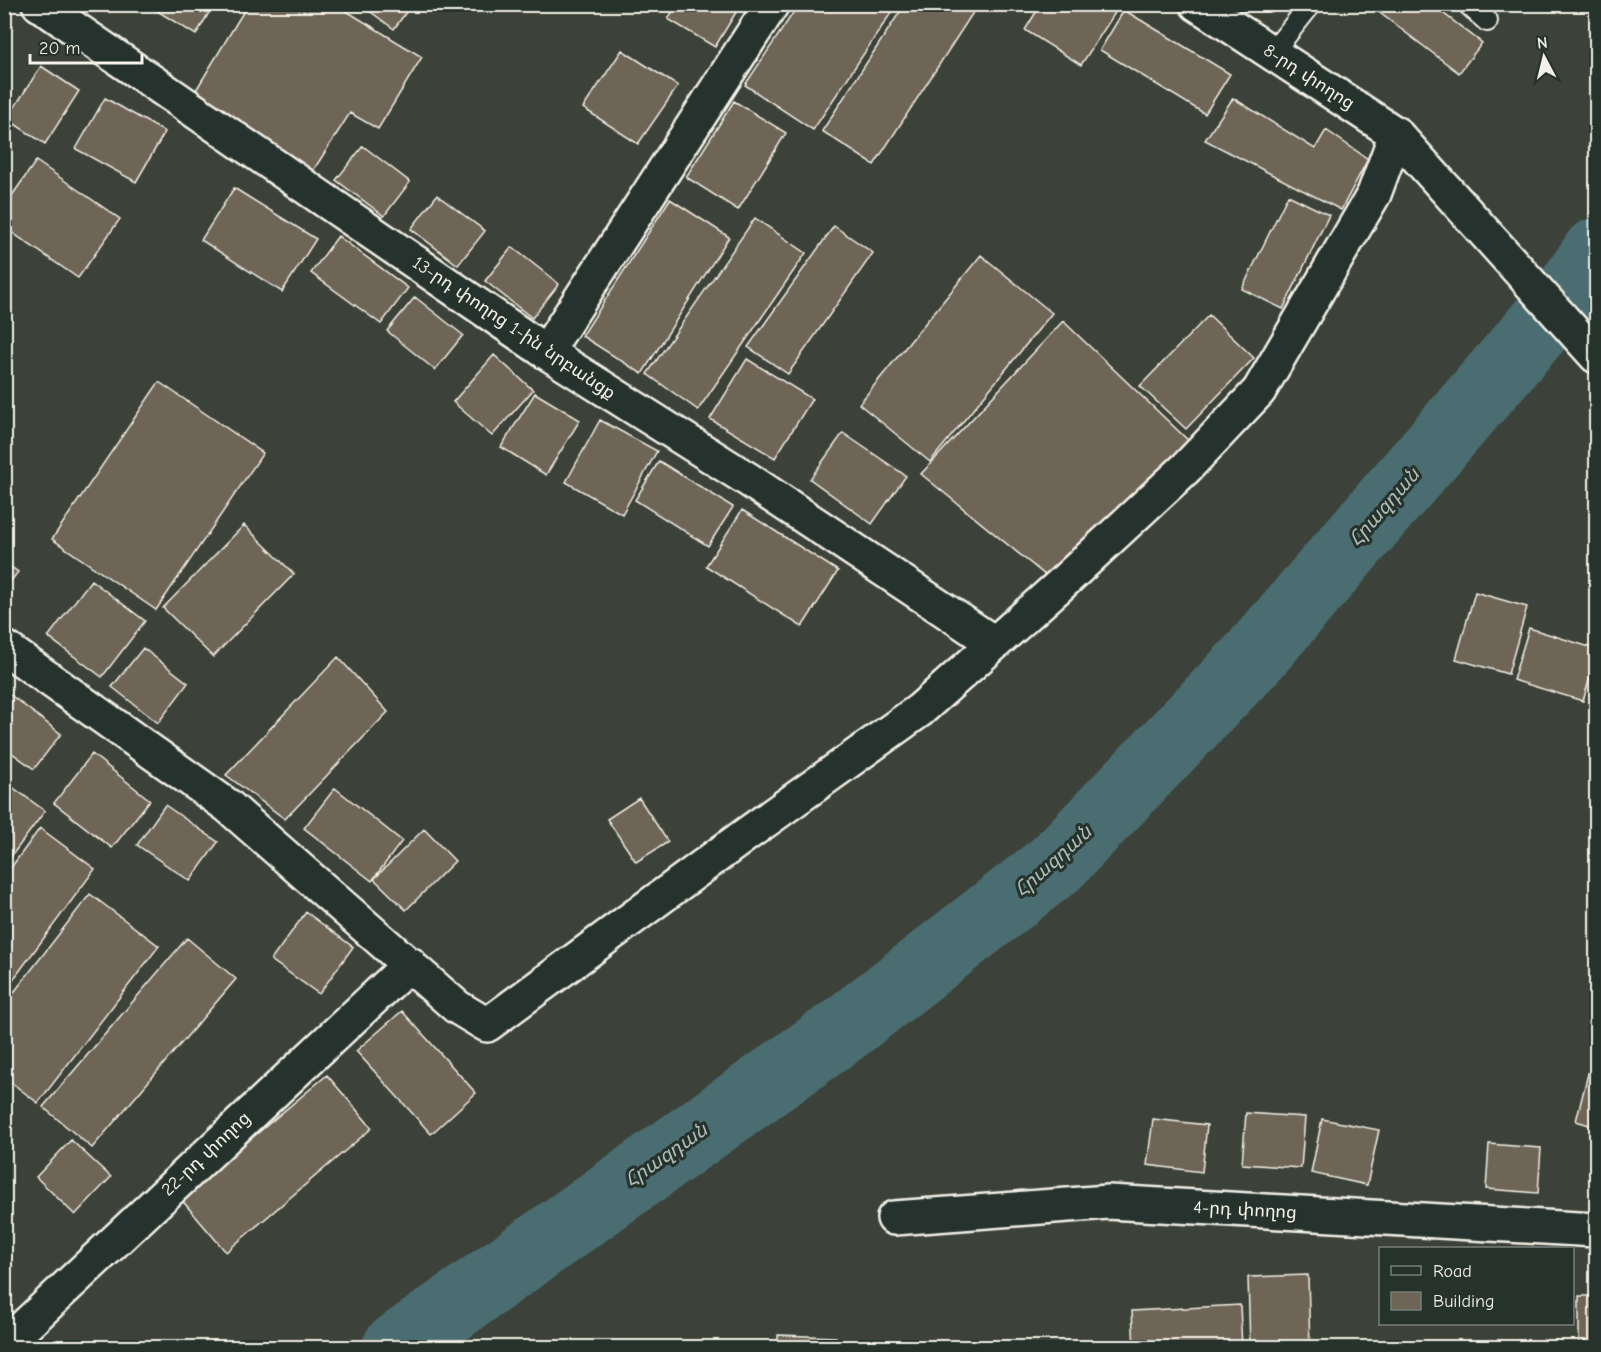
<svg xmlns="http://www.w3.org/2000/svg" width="1601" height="1352" font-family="'Comic Neue','Noto Sans Armenian',sans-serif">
  <rect width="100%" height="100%" fill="#3c4239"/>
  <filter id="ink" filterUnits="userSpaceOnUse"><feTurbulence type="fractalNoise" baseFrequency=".0167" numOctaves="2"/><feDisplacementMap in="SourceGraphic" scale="12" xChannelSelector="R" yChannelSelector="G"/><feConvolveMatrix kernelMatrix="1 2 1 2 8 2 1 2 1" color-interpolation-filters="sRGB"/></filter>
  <g filter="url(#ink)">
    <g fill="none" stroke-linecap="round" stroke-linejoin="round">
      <!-- river -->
      <path stroke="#4a6d6f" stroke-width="68" d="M 396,1348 L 843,1030 L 1056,864 L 1252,659 L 1531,336 L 1576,282 L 1596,252"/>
    </g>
    <!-- building -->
    <path fill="#6e6556" stroke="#f4f1e8" stroke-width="1.5" d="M 146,4 L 214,4 L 196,35 Z
      M 248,4 L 335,4 L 422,57 L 378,129 L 350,113 L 311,174 L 190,100 Z
      M 360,4 L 412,4 L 394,29 Z
      M 677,4 L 741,4 L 715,47 L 668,19 Z
      M 799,4 L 897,4 L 813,130 L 745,85 Z
      M 905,4 L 964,4 L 974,11 L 874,165 L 822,131 Z
      M 1041,4 L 1120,4 L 1120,5 L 1081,65 L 1025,30 Z
      M 1380,4 L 1431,4 L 1482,43 L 1459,73 L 1376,10 Z
      M 1124,10 L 1230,74 L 1205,114 L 1100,50 Z
      M 622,50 L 678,86 L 638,144 L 583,108 Z
      M 41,66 L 79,91 L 45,144 L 7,119 Z
      M 105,98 L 165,132 L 136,182 L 76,149 Z
      M 1233,98 L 1315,149 L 1326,130 L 1368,159 L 1341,210 L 1205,140 Z
      M 734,101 L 786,133 L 738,210 L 686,177 Z
      M 363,146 L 410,182 L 384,216 L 336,180 Z
      M 36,161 L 120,219 L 78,278 L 4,227 L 4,207 Z
      M 234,188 L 316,239 L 282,292 L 201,240 Z
      M 437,195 L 485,231 L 458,265 L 411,229 Z
      M 1288,195 L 1329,215 L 1283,309 L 1242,289 Z
      M 670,199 L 729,237 L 642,374 L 582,336 Z
      M 755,218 L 806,253 L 698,410 L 647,374 Z
      M 834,226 L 873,253 L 788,374 L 748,347 Z
      M 338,236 L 408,288 L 381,324 L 311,273 Z
      M 512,247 L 559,284 L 532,318 L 485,281 Z
      M 981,255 L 1052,313 L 930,462 L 859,404 Z
      M 415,297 L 463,335 L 435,370 L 387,331 Z
      M 1209,315 L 1254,358 L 1186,429 L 1140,386 Z
      M 1063,321 L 1192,444 L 1045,575 L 921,474 Z
      M 494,355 L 533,390 L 492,436 L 453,402 Z
      M 747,359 L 812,399 L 775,458 L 710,419 Z
      M 159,382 L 263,453 L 156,610 L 52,539 Z
      M 535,393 L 580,420 L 546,475 L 501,447 Z
      M 600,420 L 657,451 L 622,514 L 566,482 Z
      M 843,433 L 906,476 L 872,524 L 810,479 Z
      M 659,461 L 733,507 L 708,546 L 635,500 Z
      M 742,510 L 838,571 L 802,627 L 706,566 Z
      M 244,525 L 294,574 L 213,657 L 163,608 Z
      M 4,562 L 18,572 L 4,590 Z
      M 91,580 L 145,621 L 102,677 L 48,637 Z
      M 1475,592 L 1527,607 L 1508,674 L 1456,659 Z
      M 1529,628 L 1596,649 L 1596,657 L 1583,701 L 1513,680 Z
      M 143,648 L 188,683 L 158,723 L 112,687 Z
      M 338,657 L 388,712 L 285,819 L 226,775 Z
      M 4,690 L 61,734 L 34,769 L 4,747 Z
      M 92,754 L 150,800 L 112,848 L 54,803 Z
      M 4,781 L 45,811 L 4,866 Z
      M 335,788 L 402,841 L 372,881 L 304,828 Z
      M 639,798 L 668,842 L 636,862 L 607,819 Z
      M 165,805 L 218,842 L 190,881 L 137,845 Z
      M 40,828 L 95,869 L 4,992 L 4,877 Z
      M 424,829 L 455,861 L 406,910 L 374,879 Z
      M 90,894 L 159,946 L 38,1103 L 4,1077 L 4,1005 Z
      M 306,912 L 353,947 L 319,994 L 271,960 Z
      M 187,938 L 236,979 L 92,1148 L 43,1107 Z
      M 402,1011 L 476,1093 L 431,1134 L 356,1051 Z
      M 1591,1062 L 1596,1063 L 1596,1127 L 1576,1121 Z
      M 327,1075 L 372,1128 L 226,1252 L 180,1198 Z
      M 1246,1113 L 1305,1117 L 1301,1168 L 1242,1164 Z
      M 1153,1119 L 1207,1125 L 1202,1172 L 1147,1165 Z
      M 1322,1119 L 1379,1130 L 1367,1185 L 1311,1173 Z
      M 71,1140 L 111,1177 L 75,1215 L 36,1177 Z
      M 1489,1144 L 1541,1148 L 1538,1193 L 1486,1189 Z
      M 1308,1275 L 1310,1348 L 1250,1348 L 1248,1277 Z
      M 4,1280 L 12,1287 L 4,1296 Z
      M 1579,1296 L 1596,1296 L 1596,1348 L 1579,1348 Z
      M 1240,1305 L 1242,1348 L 1134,1348 L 1132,1311 Z
      M 778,1335 L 836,1337 L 836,1348 L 778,1348 Z"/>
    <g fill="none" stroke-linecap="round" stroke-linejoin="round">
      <!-- service casing -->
      <g stroke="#f4f1e8" stroke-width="24">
        <path id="service" d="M 1468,4 L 1487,21
          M 1272,53 L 1311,4"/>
      </g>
      <!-- minor casing -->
      <g stroke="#f4f1e8" stroke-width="38">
        <path id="minor" d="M 39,4 L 546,352 L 749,480 L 994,643
          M 546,352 L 772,4
          M 4,647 L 228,806 L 457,1007 L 487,1025 L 744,836 L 920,710 L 1059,586 L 1186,468 L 1259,391 L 1374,194 L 1396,134
          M 894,1218 L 1108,1202 L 1596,1230
          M 5,1348 L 12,1338 L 410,964"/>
      </g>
      <!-- secondary casing -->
      <g stroke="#f4f1e8" stroke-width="38">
        <path id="secondary" d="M 1197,4 L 1396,134 L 1596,356"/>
      </g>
      <!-- service -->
      <use href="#service" stroke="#26332d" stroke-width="20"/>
      <!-- minor -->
      <use href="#minor" stroke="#26332d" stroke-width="33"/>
      <!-- secondary -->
      <use href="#secondary" stroke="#26332d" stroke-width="33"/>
    </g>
  </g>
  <g text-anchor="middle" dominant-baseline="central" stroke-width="6" stroke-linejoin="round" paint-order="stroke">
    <!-- street labels -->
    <g font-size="18" fill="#f4f1e8" stroke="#26332d">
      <text transform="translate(1309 77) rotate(33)">8-րդ փողոց</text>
      <text transform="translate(514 328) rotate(34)">13-րդ փողոց 1-ին նրբանցք</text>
      <text transform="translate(206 1154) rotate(-43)">22-րդ փողոց</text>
      <text transform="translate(1245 1210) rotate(3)">4-րդ փողոց</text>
    </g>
    <!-- water labels -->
    <g font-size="20" font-style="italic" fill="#b0bcb8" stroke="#26332d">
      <text transform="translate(1384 507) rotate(-49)">Հրազդան</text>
      <text transform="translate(1053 861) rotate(-42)">Հրազդան</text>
      <text transform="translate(666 1155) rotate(-35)">Հրազդան</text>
    </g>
  </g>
  <!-- margin -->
  <rect width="1601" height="1352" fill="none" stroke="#26332d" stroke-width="24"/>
  <rect x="12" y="12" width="1577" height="1328" fill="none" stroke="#f4f1e8" stroke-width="2" filter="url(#ink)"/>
  <!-- legend -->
  <rect x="1379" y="1247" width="195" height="78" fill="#26332d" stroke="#787f78" stroke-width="1.5"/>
  <rect x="1391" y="1266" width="30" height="9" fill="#26332d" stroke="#787f78" stroke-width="1.5"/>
  <text x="1433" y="1277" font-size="18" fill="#f4f1e8">Road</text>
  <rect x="1391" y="1292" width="30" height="18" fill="#6e6556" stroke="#787f78" stroke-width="1.5"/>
  <text x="1433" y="1307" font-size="18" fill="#f4f1e8">Building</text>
  <!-- north arrow -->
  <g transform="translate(1544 57) rotate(353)" stroke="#26332d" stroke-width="4.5" paint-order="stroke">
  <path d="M0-4.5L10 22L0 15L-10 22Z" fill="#f4f1e8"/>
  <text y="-9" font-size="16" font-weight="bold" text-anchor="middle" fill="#f4f1e8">N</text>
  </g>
  <!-- scale -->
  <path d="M30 54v9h112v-9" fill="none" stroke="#f4f1e8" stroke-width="3"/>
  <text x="39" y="54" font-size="18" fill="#f4f1e8" stroke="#26332d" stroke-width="4.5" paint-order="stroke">20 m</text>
</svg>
